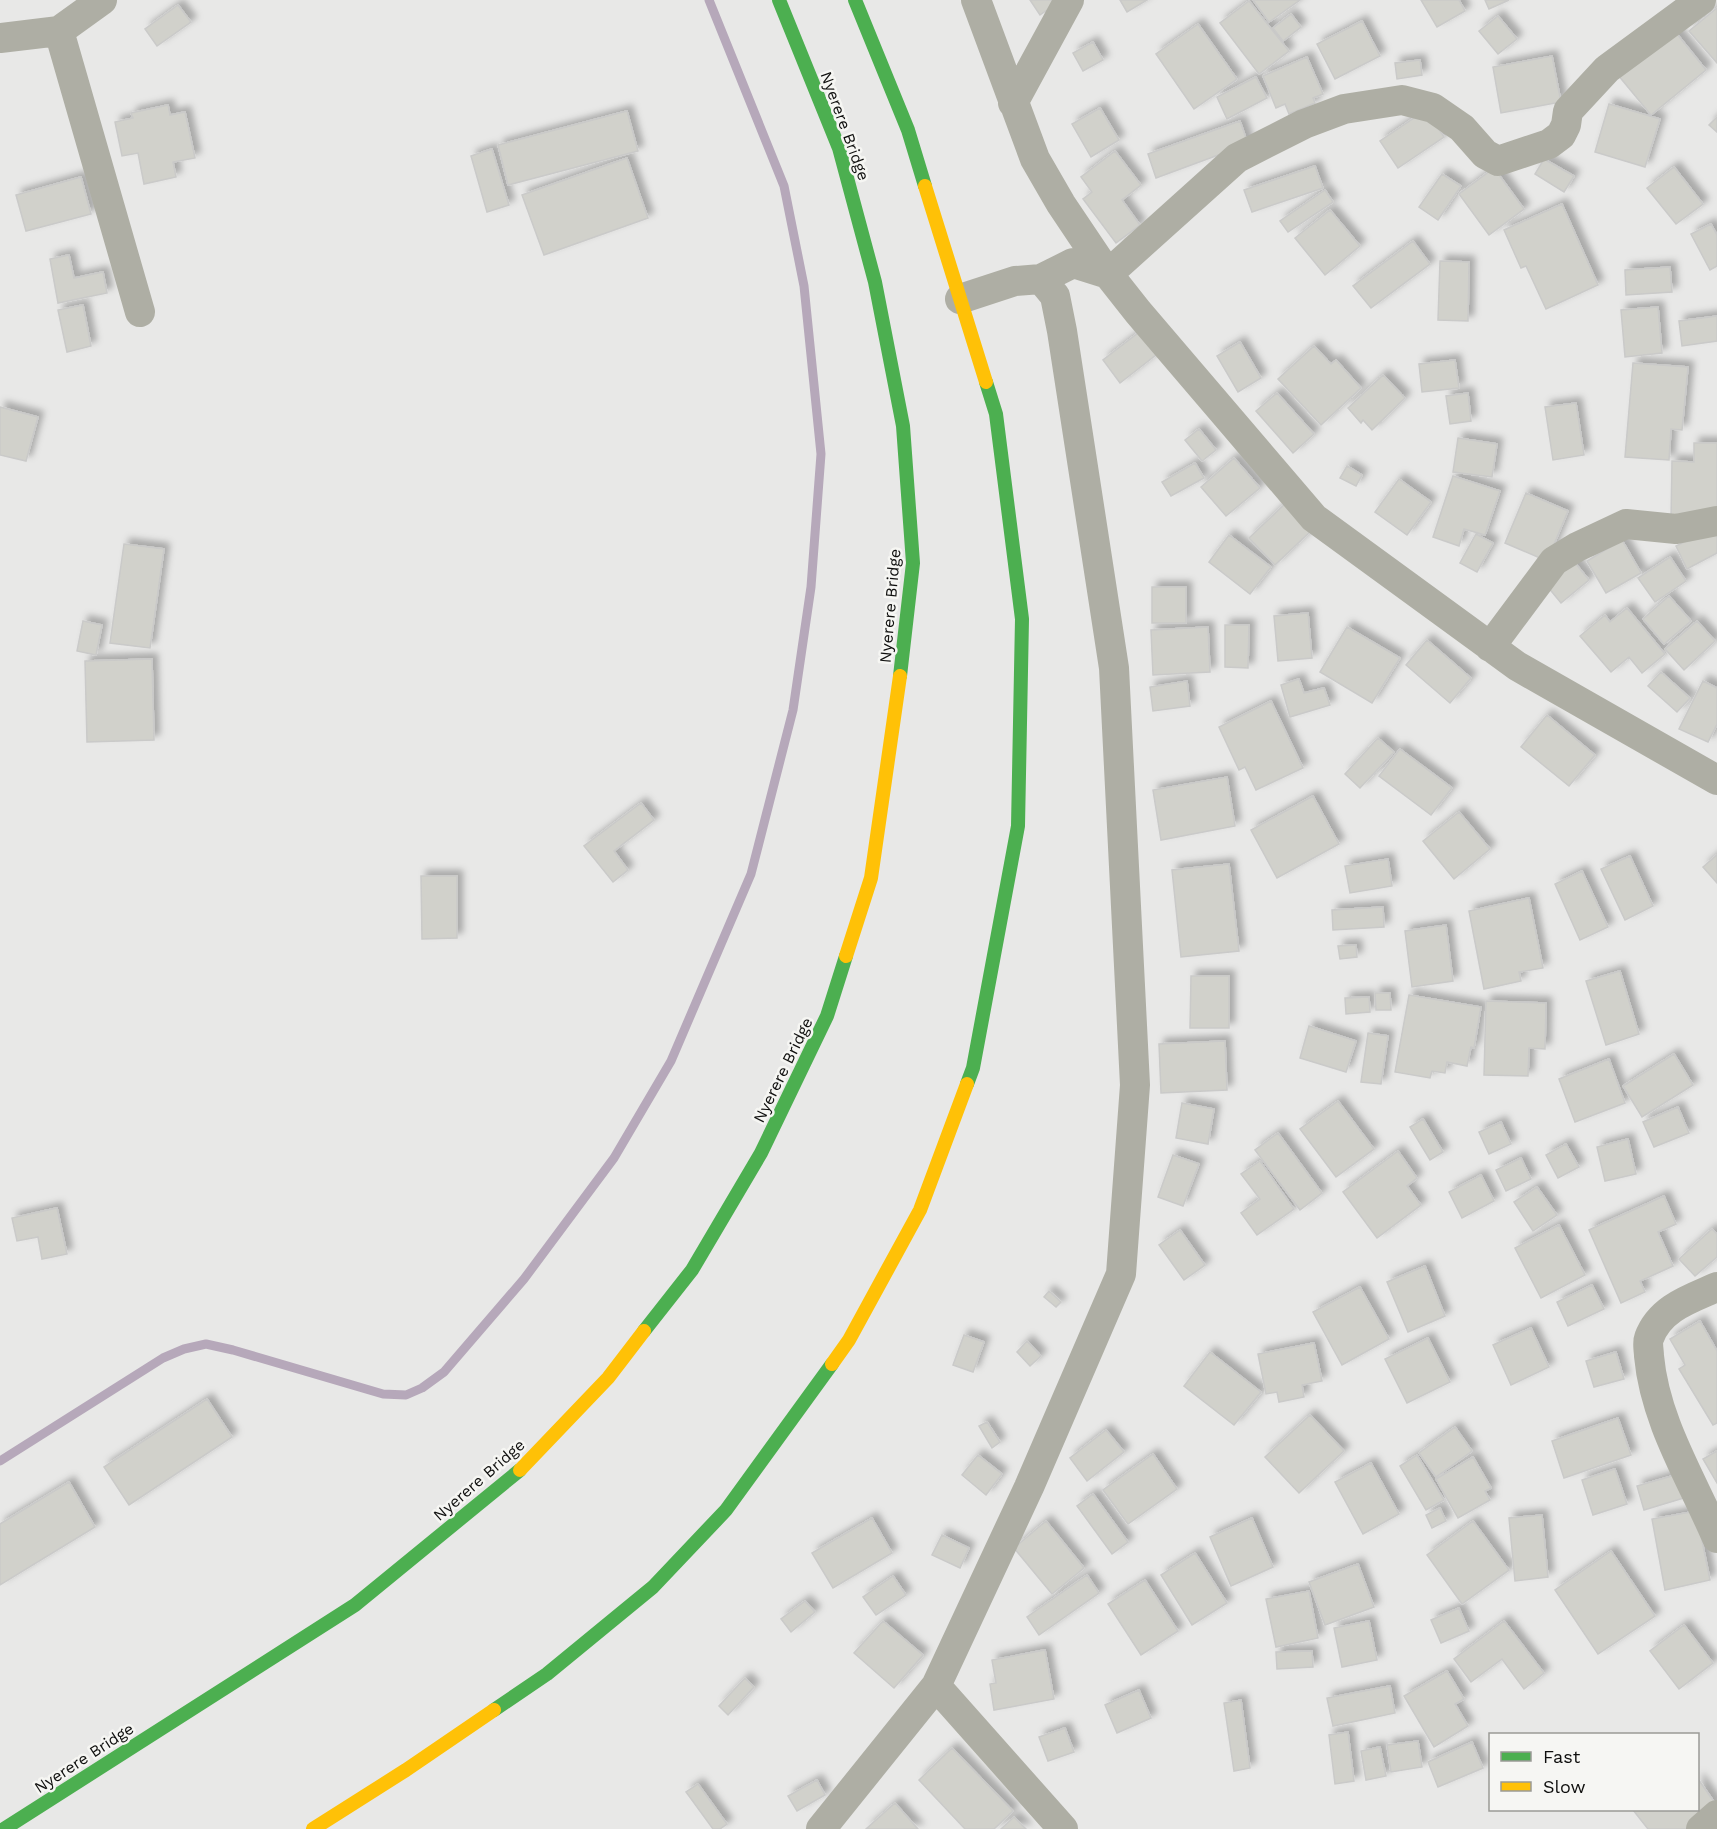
<svg xmlns="http://www.w3.org/2000/svg" width="1717" height="1829" font-family="'Work Sans',sans-serif">
  <defs>
    <filter id="shadow"><feDropShadow dx="5.5" dy="-5.5" stdDeviation="3" flood-color="#0004"/></filter>
  </defs>
  <rect width="100%" height="100%" fill="#e8e8e7"/>
  <g fill="none" stroke-linecap="round" stroke-linejoin="round">
    <!-- stream -->
    <path stroke="#b6a8ba" stroke-width="9" d="M 0,1461 L 163,1358 L 184,1349 L 206,1344 L 233,1350 L 383,1394 L 406,1395 L 422,1388 L 444,1372 L 524,1279 L 614,1158 L 671,1061 L 751,874 L 793,710 L 811,587 L 821,454 L 804,286 L 784,186 L 709,0"/>
  </g>
  <!-- building -->
  <path fill="#d1d1cb" stroke="#cacac9" stroke-width="1.5" filter="url(#shadow)" d="M 1030,0 L 1061,0 L 1040,15 Z
    M 1120,0 L 1147,0 L 1127,12 Z
    M 1253,0 L 1300,0 L 1269,22 Z
    M 1421,0 L 1459,0 L 1465,11 L 1437,27 Z
    M 1485,0 L 1509,0 L 1489,9 Z
    M 1249,1 L 1289,51 L 1259,74 L 1220,23 Z
    M 178,5 L 191,22 L 157,46 L 145,29 Z
    M 1717,8 L 1717,63 L 1689,31 Z
    M 1291,14 L 1301,27 L 1283,41 L 1273,28 Z
    M 1498,16 L 1517,39 L 1498,54 L 1479,31 Z
    M 1362,21 L 1380,56 L 1335,79 L 1317,44 Z
    M 1198,24 L 1237,79 L 1194,109 L 1156,54 Z
    M 1673,29 L 1706,70 L 1651,115 L 1618,75 Z
    M 1093,42 L 1103,60 L 1083,71 L 1073,53 Z
    M 1552,56 L 1561,102 L 1501,113 L 1493,67 Z
    M 1307,57 L 1323,94 L 1313,98 L 1315,103 L 1289,114 L 1285,104 L 1276,108 L 1263,76 Z
    M 1420,60 L 1422,75 L 1397,79 L 1395,63 Z
    M 1256,77 L 1267,98 L 1227,119 L 1217,97 Z
    M 1609,104 L 1660,119 L 1645,167 L 1595,152 Z
    M 168,105 L 170,115 L 185,112 L 195,158 L 173,162 L 176,177 L 144,184 L 138,153 L 122,156 L 115,122 L 133,118 L 131,113 Z
    M 1100,108 L 1119,140 L 1091,157 L 1072,124 Z
    M 1426,110 L 1444,137 L 1398,168 L 1380,141 Z
    M 627,111 L 638,151 L 508,185 L 498,145 Z
    M 1717,117 L 1717,132 L 1709,125 Z
    M 1240,121 L 1248,144 L 1156,178 L 1148,154 Z
    M 492,149 L 509,205 L 487,212 L 471,156 Z
    M 1115,151 L 1141,185 L 1122,200 L 1140,225 L 1116,243 L 1083,199 L 1092,192 L 1081,177 Z
    M 627,158 L 648,218 L 544,255 L 522,195 Z
    M 1544,159 L 1574,176 L 1564,192 L 1535,174 Z
    M 1315,166 L 1323,188 L 1252,212 L 1244,190 Z
    M 1674,167 L 1703,204 L 1676,224 L 1647,188 Z
    M 1494,168 L 1524,209 L 1489,235 L 1459,194 Z
    M 1442,174 L 1461,186 L 1438,220 L 1419,207 Z
    M 81,177 L 91,214 L 26,231 L 16,195 Z
    M 1325,190 L 1333,202 L 1288,232 L 1280,221 Z
    M 1562,204 L 1598,285 L 1546,309 L 1526,266 L 1521,268 L 1504,230 Z
    M 1330,210 L 1360,246 L 1325,275 L 1295,238 Z
    M 1711,224 L 1717,235 L 1717,266 L 1710,270 L 1691,234 Z
    M 1413,241 L 1430,264 L 1371,308 L 1353,286 Z
    M 69,255 L 74,278 L 103,272 L 107,293 L 58,303 L 50,259 Z
    M 1440,261 L 1469,262 L 1468,321 L 1438,320 Z
    M 1670,267 L 1672,292 L 1626,295 L 1625,270 Z
    M 83,305 L 91,346 L 67,352 L 58,310 Z
    M 1658,307 L 1662,353 L 1625,357 L 1621,310 Z
    M 1717,316 L 1717,341 L 1682,346 L 1679,321 Z
    M 1138,333 L 1156,355 L 1120,383 L 1103,360 Z
    M 1240,342 L 1261,378 L 1238,392 L 1217,356 Z
    M 1314,346 L 1331,364 L 1336,360 L 1361,388 L 1321,425 L 1278,379 Z
    M 1455,360 L 1459,388 L 1422,392 L 1419,364 Z
    M 1633,363 L 1688,367 L 1682,430 L 1671,429 L 1669,460 L 1625,457 Z
    M 1383,375 L 1405,398 L 1372,430 L 1363,420 L 1361,423 L 1348,408 Z
    M 1277,393 L 1314,434 L 1293,453 L 1256,411 Z
    M 1468,393 L 1471,421 L 1450,424 L 1446,396 Z
    M 1576,403 L 1584,455 L 1553,460 L 1545,407 Z
    M 0,407 L 38,417 L 26,461 L 0,455 Z
    M 1199,429 L 1216,450 L 1202,461 L 1185,440 Z
    M 1458,438 L 1497,444 L 1492,477 L 1453,472 Z
    M 1694,443 L 1717,443 L 1717,519 L 1671,519 L 1672,461 L 1694,462 Z
    M 1234,458 L 1260,488 L 1226,516 L 1201,487 Z
    M 1195,463 L 1204,478 L 1171,496 L 1162,482 Z
    M 1347,466 L 1362,475 L 1356,486 L 1340,478 Z
    M 1453,476 L 1500,491 L 1485,535 L 1464,529 L 1459,546 L 1433,537 Z
    M 1399,479 L 1431,502 L 1407,535 L 1375,512 Z
    M 1526,493 L 1568,511 L 1547,561 L 1505,543 Z
    M 1287,502 L 1313,529 L 1275,565 L 1249,538 Z
    M 1712,528 L 1717,537 L 1717,553 L 1687,569 L 1676,546 Z
    M 1476,534 L 1493,543 L 1477,572 L 1460,563 Z
    M 1229,535 L 1271,567 L 1250,594 L 1209,562 Z
    M 1622,540 L 1641,573 L 1606,593 L 1587,561 Z
    M 124,544 L 164,549 L 150,648 L 110,643 Z
    M 1670,557 L 1686,581 L 1655,602 L 1638,578 Z
    M 1571,558 L 1589,580 L 1561,603 L 1543,581 Z
    M 1152,587 L 1186,587 L 1186,623 L 1152,623 Z
    M 1669,596 L 1691,621 L 1664,644 L 1643,619 Z
    M 1627,608 L 1665,654 L 1642,673 L 1629,657 L 1611,672 L 1580,636 L 1605,615 L 1610,622 Z
    M 1308,613 L 1312,658 L 1278,661 L 1274,616 Z
    M 83,621 L 102,625 L 96,655 L 77,651 Z
    M 1697,621 L 1715,641 L 1684,670 L 1665,649 Z
    M 1225,625 L 1249,625 L 1248,668 L 1225,667 Z
    M 1208,627 L 1210,672 L 1153,675 L 1151,630 Z
    M 1347,627 L 1400,658 L 1372,703 L 1320,672 Z
    M 1427,640 L 1471,678 L 1450,703 L 1406,665 Z
    M 152,659 L 154,740 L 87,742 L 85,661 Z
    M 1661,672 L 1690,698 L 1677,712 L 1648,686 Z
    M 1299,679 L 1304,693 L 1324,688 L 1330,705 L 1290,717 L 1281,685 Z
    M 1187,681 L 1190,706 L 1153,711 L 1150,687 Z
    M 1703,681 L 1717,688 L 1717,724 L 1708,742 L 1679,729 Z
    M 1271,701 L 1303,768 L 1256,790 L 1245,767 L 1239,770 L 1219,727 Z
    M 1547,715 L 1595,755 L 1569,786 L 1521,747 Z
    M 1378,738 L 1394,752 L 1360,788 L 1345,774 Z
    M 1400,749 L 1452,788 L 1431,815 L 1379,776 Z
    M 1227,777 L 1235,826 L 1161,840 L 1153,790 Z
    M 1313,796 L 1339,844 L 1277,878 L 1251,830 Z
    M 641,803 L 654,820 L 614,851 L 628,870 L 613,882 L 584,846 Z
    M 1459,812 L 1490,849 L 1454,879 L 1423,841 Z
    M 1717,855 L 1717,883 L 1703,867 Z
    M 1630,856 L 1653,906 L 1625,920 L 1601,869 Z
    M 1388,859 L 1392,886 L 1350,893 L 1345,866 Z
    M 1229,864 L 1239,951 L 1181,957 L 1172,870 Z
    M 1582,871 L 1608,927 L 1580,940 L 1555,884 Z
    M 421,876 L 457,876 L 457,938 L 422,939 Z
    M 1529,898 L 1543,968 L 1519,972 L 1521,981 L 1484,989 L 1469,911 Z
    M 1383,907 L 1384,927 L 1333,930 L 1332,910 Z
    M 1446,925 L 1453,981 L 1412,987 L 1405,931 Z
    M 1356,945 L 1357,957 L 1340,959 L 1338,946 Z
    M 1620,971 L 1639,1034 L 1606,1045 L 1586,981 Z
    M 1191,976 L 1229,976 L 1229,1028 L 1190,1028 Z
    M 1375,993 L 1390,993 L 1391,1010 L 1376,1010 Z
    M 1409,995 L 1481,1007 L 1474,1048 L 1471,1047 L 1467,1066 L 1447,1062 L 1445,1073 L 1432,1071 L 1430,1078 L 1395,1072 Z
    M 1369,997 L 1370,1012 L 1346,1014 L 1345,998 Z
    M 1486,1001 L 1546,1003 L 1545,1049 L 1529,1048 L 1528,1076 L 1484,1075 Z
    M 1309,1026 L 1356,1041 L 1346,1072 L 1300,1058 Z
    M 1368,1033 L 1388,1036 L 1381,1084 L 1361,1082 Z
    M 1225,1041 L 1227,1090 L 1161,1093 L 1159,1044 Z
    M 1674,1054 L 1693,1085 L 1642,1117 L 1623,1086 Z
    M 1609,1059 L 1625,1103 L 1575,1122 L 1559,1079 Z
    M 1338,1101 L 1374,1149 L 1336,1177 L 1300,1129 Z
    M 1182,1103 L 1214,1109 L 1208,1144 L 1176,1138 Z
    M 1678,1107 L 1689,1133 L 1654,1147 L 1643,1122 Z
    M 1423,1119 L 1443,1152 L 1430,1160 L 1410,1127 Z
    M 1501,1122 L 1511,1144 L 1489,1154 L 1479,1132 Z
    M 1278,1133 L 1322,1193 L 1300,1210 L 1255,1150 Z
    M 1628,1139 L 1636,1174 L 1605,1181 L 1597,1147 Z
    M 1566,1144 L 1579,1167 L 1558,1178 L 1546,1155 Z
    M 1398,1151 L 1417,1178 L 1407,1186 L 1421,1205 L 1377,1238 L 1343,1192 Z
    M 1173,1155 L 1199,1164 L 1183,1206 L 1158,1197 Z
    M 1521,1158 L 1531,1179 L 1506,1191 L 1496,1170 Z
    M 1260,1161 L 1294,1209 L 1257,1235 L 1241,1213 L 1260,1199 L 1241,1174 Z
    M 1481,1175 L 1494,1201 L 1462,1218 L 1449,1192 Z
    M 1537,1187 L 1557,1215 L 1533,1231 L 1514,1202 Z
    M 1664,1196 L 1676,1224 L 1658,1232 L 1673,1266 L 1640,1281 L 1645,1292 L 1621,1303 L 1589,1230 Z
    M 57,1208 L 67,1254 L 42,1259 L 38,1237 L 17,1241 L 12,1218 Z
    M 1559,1225 L 1585,1275 L 1541,1298 L 1515,1248 Z
    M 1712,1229 L 1717,1234 L 1717,1257 L 1695,1276 L 1679,1259 Z
    M 1180,1230 L 1205,1265 L 1184,1280 L 1159,1245 Z
    M 1425,1266 L 1445,1316 L 1408,1332 L 1387,1282 Z
    M 1592,1285 L 1604,1309 L 1568,1326 L 1557,1302 Z
    M 1360,1287 L 1389,1339 L 1342,1365 L 1313,1312 Z
    M 1049,1291 L 1061,1302 L 1056,1307 L 1044,1297 Z
    M 1700,1321 L 1717,1351 L 1717,1423 L 1713,1425 L 1679,1369 L 1685,1365 L 1670,1339 Z
    M 1531,1328 L 1549,1367 L 1511,1385 L 1493,1345 Z
    M 964,1335 L 984,1342 L 973,1372 L 953,1365 Z
    M 1428,1338 L 1450,1382 L 1407,1403 L 1385,1359 Z
    M 1027,1341 L 1041,1356 L 1030,1366 L 1017,1352 Z
    M 1314,1343 L 1322,1381 L 1302,1385 L 1304,1397 L 1279,1402 L 1277,1392 L 1266,1394 L 1258,1354 Z
    M 1210,1352 L 1261,1392 L 1234,1425 L 1184,1386 Z
    M 1616,1352 L 1624,1379 L 1594,1387 L 1586,1361 Z
    M 207,1399 L 232,1437 L 129,1505 L 104,1467 Z
    M 1310,1415 L 1344,1451 L 1299,1493 L 1265,1457 Z
    M 1618,1418 L 1631,1455 L 1564,1478 L 1552,1441 Z
    M 987,1422 L 1000,1442 L 992,1448 L 979,1426 Z
    M 1455,1427 L 1472,1451 L 1436,1477 L 1419,1453 Z
    M 1106,1430 L 1124,1452 L 1087,1481 L 1070,1458 Z
    M 1717,1451 L 1717,1483 L 1703,1459 Z
    M 1153,1454 L 1177,1489 L 1128,1524 L 1103,1490 Z
    M 978,1455 L 1002,1474 L 986,1495 L 962,1475 Z
    M 1417,1455 L 1444,1500 L 1426,1510 L 1400,1466 Z
    M 1473,1457 L 1491,1488 L 1485,1491 L 1490,1500 L 1458,1518 L 1436,1479 Z
    M 1371,1463 L 1399,1514 L 1363,1534 L 1335,1482 Z
    M 1615,1469 L 1627,1504 L 1593,1515 L 1582,1480 Z
    M 1679,1474 L 1687,1497 L 1644,1510 L 1637,1486 Z
    M 69,1482 L 95,1527 L 0,1585 L 0,1524 Z
    M 1093,1494 L 1128,1542 L 1112,1554 L 1077,1506 Z
    M 1440,1508 L 1446,1521 L 1432,1528 L 1426,1515 Z
    M 1696,1511 L 1710,1580 L 1665,1590 L 1652,1519 Z
    M 1542,1515 L 1548,1577 L 1515,1581 L 1509,1518 Z
    M 872,1518 L 892,1553 L 833,1588 L 812,1553 Z
    M 1252,1518 L 1273,1567 L 1231,1586 L 1210,1537 Z
    M 1046,1521 L 1084,1568 L 1052,1594 L 1014,1548 Z
    M 1473,1521 L 1509,1570 L 1462,1604 L 1427,1555 Z
    M 942,1535 L 969,1548 L 960,1568 L 932,1555 Z
    M 1611,1551 L 1655,1616 L 1598,1654 L 1555,1590 Z
    M 1195,1553 L 1227,1603 L 1192,1625 L 1161,1575 Z
    M 1358,1564 L 1374,1607 L 1325,1625 L 1309,1582 Z
    M 1087,1575 L 1099,1593 L 1039,1635 L 1027,1617 Z
    M 893,1576 L 906,1595 L 876,1615 L 863,1597 Z
    M 1145,1580 L 1178,1631 L 1141,1655 L 1108,1604 Z
    M 1309,1591 L 1318,1638 L 1276,1647 L 1266,1599 Z
    M 805,1601 L 815,1612 L 791,1632 L 781,1619 Z
    M 1459,1608 L 1469,1631 L 1441,1643 L 1431,1620 Z
    M 883,1621 L 923,1655 L 894,1688 L 854,1653 Z
    M 1369,1621 L 1377,1660 L 1342,1667 L 1334,1628 Z
    M 1504,1621 L 1544,1673 L 1524,1689 L 1502,1659 L 1471,1682 L 1454,1659 Z
    M 1684,1625 L 1713,1663 L 1679,1689 L 1650,1651 Z
    M 1045,1650 L 1054,1699 L 994,1710 L 990,1684 L 996,1683 L 992,1660 Z
    M 1312,1651 L 1313,1667 L 1277,1669 L 1276,1652 Z
    M 1447,1671 L 1464,1699 L 1455,1704 L 1468,1726 L 1434,1747 L 1404,1696 Z
    M 745,1678 L 754,1687 L 728,1715 L 719,1706 Z
    M 1390,1686 L 1395,1713 L 1333,1726 L 1327,1698 Z
    M 1139,1690 L 1151,1718 L 1117,1733 L 1105,1705 Z
    M 1241,1700 L 1250,1768 L 1234,1771 L 1224,1703 Z
    M 1065,1728 L 1074,1752 L 1048,1761 L 1039,1737 Z
    M 1348,1732 L 1354,1781 L 1335,1784 L 1329,1735 Z
    M 1418,1741 L 1422,1767 L 1391,1772 L 1387,1745 Z
    M 1472,1742 L 1483,1768 L 1438,1787 L 1428,1762 Z
    M 1380,1747 L 1386,1776 L 1366,1780 L 1361,1751 Z
    M 952,1748 L 1013,1811 L 994,1829 L 965,1829 L 919,1780 Z
    M 1698,1779 L 1717,1806 L 1691,1829 L 1648,1829 L 1633,1810 L 1698,1810 Z
    M 817,1780 L 825,1795 L 797,1811 L 788,1796 Z
    M 698,1784 L 727,1824 L 720,1829 L 713,1829 L 686,1792 Z
    M 895,1803 L 918,1829 L 866,1829 Z
    M 1014,1817 L 1026,1829 L 1001,1829 Z"/>
  <g fill="none" stroke-linecap="round" stroke-linejoin="round">
    <!-- street -->
    <path stroke="#aeaea4" stroke-width="30" d="M 976,0 L 1035,159 L 1061,204 L 1108,274 L 1138,312 L 1314,518 L 1517,666 L 1717,780
      M 59,31 L 140,312
      M 0,38 L 59,31 L 102,0
      M 1013,103 L 1069,0
      M 1041,279 L 1073,263 L 1108,274 L 1237,158 L 1304,124 L 1344,109 L 1402,100 L 1433,108 L 1462,128 L 1485,154 L 1498,161 L 1549,144 L 1561,135 L 1566,125 L 1568,111 L 1607,69 L 1701,0
      M 1490,647 L 1554,561 L 1577,547 L 1626,524 L 1676,529 L 1717,521
      M 1717,1287 C 1690,1299 1660,1308 1649,1338 C 1647,1343 1649,1351 1649,1356 C 1655,1422 1692,1479 1717,1538
      M 936,1686 L 1063,1829
      M 821,1829 L 936,1686 L 1029,1487 L 1121,1274 L 1135,1085 L 1114,668 L 1062,331 L 1055,296 L 1041,279 L 1015,281 L 960,299
      M 1701,1829 L 1717,1815"/>
    <!-- fast -->
    <path stroke="#4caf50" stroke-width="14" d="M 779,0 L 839,148 L 875,282 L 903,426 L 913,563 L 900,676
      M 855,0 L 908,130 L 925,186
      M 967,1084 L 973,1068 L 1018,826 L 1022,619 L 996,414 L 986,382
      M 644,1331 L 692,1270 L 761,1153 L 827,1016 L 846,956
      M 494,1710 L 547,1674 L 653,1587 L 726,1510 L 832,1364
      M 4,1829 L 355,1605 L 520,1470"/>
    <!-- slow -->
    <path stroke="#ffc107" stroke-width="14" d="M 925,186 L 986,382
      M 846,956 L 871,878 L 900,676
      M 832,1364 L 849,1340 L 920,1210 L 967,1084
      M 520,1470 L 608,1378 L 644,1331
      M 313,1829 L 406,1770 L 494,1710"/>
  </g>
  <g text-anchor="middle" dominant-baseline="central" stroke-width="5" stroke-linejoin="round" paint-order="stroke">
    <!-- street labels -->
    <g font-size="16" fill="#0f0f0e" stroke="#f6f6f3">
      <text transform="translate(845 126) rotate(70)">Nyerere Bridge</text>
      <text transform="translate(890 606) rotate(-85)">Nyerere Bridge</text>
      <text transform="translate(783 1070) rotate(-64)">Nyerere Bridge</text>
      <text transform="translate(479 1480) rotate(-41)">Nyerere Bridge</text>
      <text transform="translate(84 1758) rotate(-33)">Nyerere Bridge</text>
    </g>
  </g>
  <!-- legend -->
  <rect x="1489" y="1733" width="210" height="78" fill="#f6f6f3" stroke="#9a9a97" stroke-width="1.5"/>
  <rect x="1501" y="1752" width="30" height="9" fill="#4caf50" stroke="#9a9a97" stroke-width="1.5"/>
  <text x="1543" y="1763" font-size="18" fill="#0f0f0e">Fast</text>
  <rect x="1501" y="1782" width="30" height="9" fill="#ffc107" stroke="#9a9a97" stroke-width="1.5"/>
  <text x="1543" y="1793" font-size="18" fill="#0f0f0e">Slow</text>
</svg>
